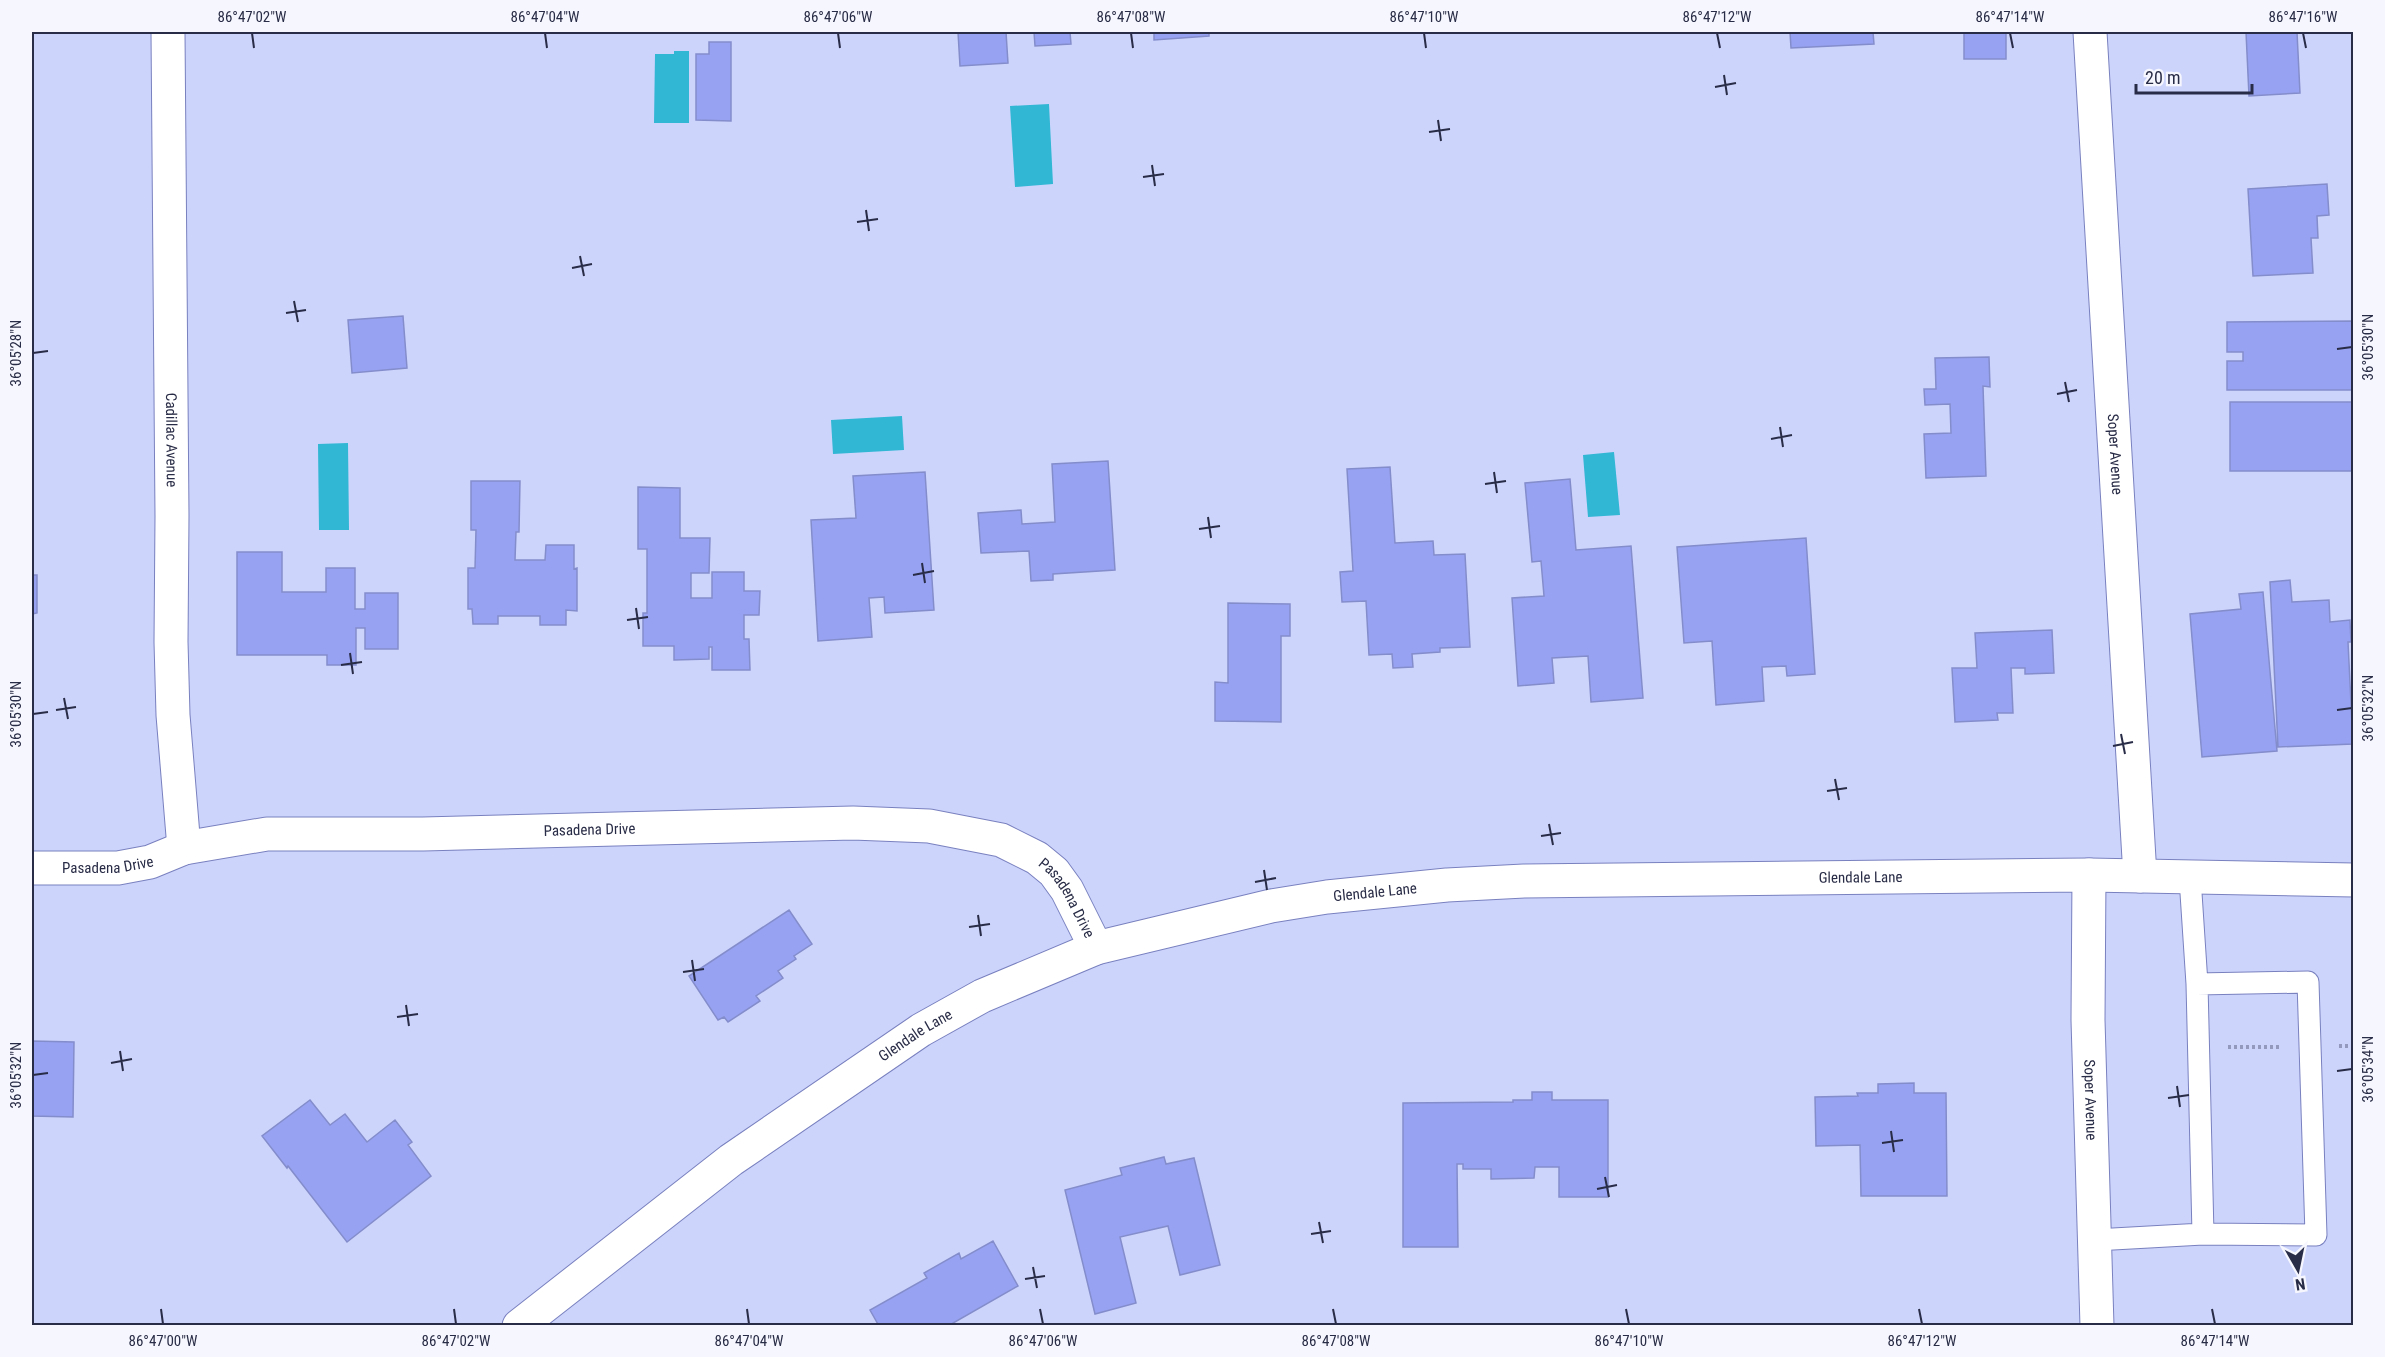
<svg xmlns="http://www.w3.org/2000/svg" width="2385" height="1357" font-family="'Roboto Condensed',sans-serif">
  <rect width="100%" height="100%" fill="#cdd4fc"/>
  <!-- water -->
  <path fill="#31b6d4" d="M 674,51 L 689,51 L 689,123 L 654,123 L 655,54 L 674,54 Z
    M 1049,104 L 1053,184 L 1015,187 L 1010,106 Z
    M 902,416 L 904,450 L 833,454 L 831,420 Z
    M 348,443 L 349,530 L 319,530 L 318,444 Z
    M 1614,452 L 1620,515 L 1588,517 L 1583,455 Z"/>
  <!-- building -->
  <path fill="#97a2f2" stroke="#848dcb" stroke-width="1.5" d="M 958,32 L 1006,32 L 1008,63 L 960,66 Z
    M 1034,32 L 1070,32 L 1071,44 L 1035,46 Z
    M 1154,32 L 1209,32 L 1209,36 L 1154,40 Z
    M 1790,32 L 1873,32 L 1874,44 L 1791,48 Z
    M 1964,32 L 2006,32 L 2006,59 L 1964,59 Z
    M 2246,32 L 2297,32 L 2300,93 L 2249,96 Z
    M 709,42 L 731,42 L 731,121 L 696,120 L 696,54 L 709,54 Z
    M 2327,184 L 2329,215 L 2317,216 L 2318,238 L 2311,238 L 2313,273 L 2253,276 L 2248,189 Z
    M 403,316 L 407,368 L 352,373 L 348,320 Z
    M 2354,321 L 2354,390 L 2227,390 L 2227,361 L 2243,361 L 2243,352 L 2227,352 L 2227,322 Z
    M 1989,357 L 1990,387 L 1983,386 L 1986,476 L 1926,478 L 1924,434 L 1951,433 L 1950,404 L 1925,405 L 1924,389 L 1936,389 L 1935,358 Z
    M 2230,402 L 2354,402 L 2354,471 L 2230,471 Z
    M 1108,461 L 1115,570 L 1053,574 L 1053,580 L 1031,581 L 1029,551 L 981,553 L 978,513 L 1021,510 L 1022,524 L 1055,522 L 1052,464 Z
    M 1390,467 L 1395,543 L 1433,541 L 1434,555 L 1465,554 L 1470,647 L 1440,648 L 1440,652 L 1412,654 L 1413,667 L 1393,668 L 1392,654 L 1369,655 L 1366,601 L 1342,602 L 1340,572 L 1353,571 L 1347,469 Z
    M 925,472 L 934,610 L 885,613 L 884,597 L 869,598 L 872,637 L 818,641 L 811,520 L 856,518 L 853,476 Z
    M 1570,479 L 1576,550 L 1631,546 L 1643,698 L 1591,702 L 1588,656 L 1552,658 L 1554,683 L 1518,686 L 1512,598 L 1544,596 L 1541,561 L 1532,562 L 1525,483 Z
    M 471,481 L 520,481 L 519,532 L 516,532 L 515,560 L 545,560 L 546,545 L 574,545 L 574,569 L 577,568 L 577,611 L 566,610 L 566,625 L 540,625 L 540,616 L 498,616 L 498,624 L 473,624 L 472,609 L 468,609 L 468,568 L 475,568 L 476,530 L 471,530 Z
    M 638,487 L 680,488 L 680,538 L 710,538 L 709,573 L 691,573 L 691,598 L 712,598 L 712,572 L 744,572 L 744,591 L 760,591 L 759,615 L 744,615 L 744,639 L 749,639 L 750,670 L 712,670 L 712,647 L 709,647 L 709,659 L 674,660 L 674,646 L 643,646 L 643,613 L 647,613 L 647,549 L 638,549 Z
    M 1806,538 L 1815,674 L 1787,676 L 1786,666 L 1762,667 L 1764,701 L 1716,705 L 1712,641 L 1684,643 L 1677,547 Z
    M 237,552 L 282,552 L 282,592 L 326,592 L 326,568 L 355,568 L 355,609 L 365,609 L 365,593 L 398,593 L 398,649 L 365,649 L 365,628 L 356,628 L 356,665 L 327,665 L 327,655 L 237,655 Z
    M 32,575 L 37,575 L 37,613 L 32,614 Z
    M 2290,580 L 2292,602 L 2329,600 L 2330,622 L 2350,620 L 2351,642 L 2348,642 L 2353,744 L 2278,747 L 2270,582 Z
    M 2263,592 L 2277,751 L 2202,757 L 2190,614 L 2241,609 L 2239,594 Z
    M 1228,603 L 1290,604 L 1290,636 L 1281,636 L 1281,722 L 1215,721 L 1215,682 L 1228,683 Z
    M 2052,630 L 2054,673 L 2025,674 L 2025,668 L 2011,668 L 2013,713 L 1997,713 L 1998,720 L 1955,722 L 1952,668 L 1977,668 L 1975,633 Z
    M 789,910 L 812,944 L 794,956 L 796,959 L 778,971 L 783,978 L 756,996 L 760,1001 L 728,1022 L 724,1017 L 718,1020 L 689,976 Z
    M 32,1041 L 74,1042 L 73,1117 L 32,1116 Z
    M 1914,1083 L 1914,1093 L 1946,1093 L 1947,1196 L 1861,1196 L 1860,1145 L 1816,1146 L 1815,1097 L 1858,1096 L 1857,1093 L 1878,1093 L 1878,1084 Z
    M 1532,1092 L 1552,1092 L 1552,1100 L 1608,1100 L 1608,1197 L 1559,1197 L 1559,1167 L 1535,1167 L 1534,1178 L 1491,1179 L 1491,1169 L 1463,1169 L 1463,1164 L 1457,1164 L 1458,1247 L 1403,1247 L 1403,1103 L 1513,1102 L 1513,1100 L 1532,1100 Z
    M 310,1100 L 330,1125 L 345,1114 L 367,1142 L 395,1120 L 412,1142 L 408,1145 L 431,1176 L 347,1242 L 288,1166 L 287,1168 L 262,1136 Z
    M 1164,1157 L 1166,1164 L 1194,1158 L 1220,1265 L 1180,1275 L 1168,1226 L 1120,1237 L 1136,1303 L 1095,1314 L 1065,1190 L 1122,1175 L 1120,1168 Z
    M 993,1241 L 1018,1286 L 948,1326 L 879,1326 L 870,1310 L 927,1278 L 924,1273 L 959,1253 L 961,1259 Z"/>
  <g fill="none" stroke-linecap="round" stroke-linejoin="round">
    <!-- lane casing -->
    <g stroke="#7981bf" stroke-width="23">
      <path id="lane" d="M 2197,984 L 2203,1234
        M 2095,1240 L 2203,1234 L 2316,1235 L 2308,982 L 2197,984 L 2190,878"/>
    </g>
    <!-- street casing -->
    <g stroke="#7981bf" stroke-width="35">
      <g id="street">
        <path id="s1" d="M 168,32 L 172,516 L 171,642 L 173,715 L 184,848"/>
        <path id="s2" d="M 2090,32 L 2140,876"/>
        <path id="s3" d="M 32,868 L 118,868 L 150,862 L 184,848 L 267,834 L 423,834 L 853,823 L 929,826 L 1001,840 L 1037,858 L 1054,872 L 1067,890 L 1096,948"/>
        <path id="s4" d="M 2089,875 L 2088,1020 L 2097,1326"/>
        <path id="s5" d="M 519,1326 L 731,1160 L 921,1030 L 982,996 L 1096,948 L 1271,906 L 1327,897 L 1447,885 L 1524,881 L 2089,875 L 2354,880"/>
      </g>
    </g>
    <!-- path -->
    <path stroke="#9399bc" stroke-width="4" stroke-dasharray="3 3" stroke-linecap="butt" d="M 2339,1046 L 2354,1046
      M 2228,1047 L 2281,1047"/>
    <!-- lane -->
    <use href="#lane" stroke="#fff" stroke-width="21"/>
    <!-- street -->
    <use href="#street" stroke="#fff" stroke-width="33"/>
  </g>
  <!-- ticks -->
  <path fill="none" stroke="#292c46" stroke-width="2" d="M 252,33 L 254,48M 545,33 L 547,48M 838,33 L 840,48M 1131,33 L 1133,48M 1424,33 L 1426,48M 1717,33 L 1720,48M 2010,33 L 2013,48M 2303,33 L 2306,48M 1724,75 L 1727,95M 1715,87 L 1736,83M 1438,120 L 1441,141M 1429,132 L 1450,129M 1152,165 L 1155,186M 1143,177 L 1164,174M 866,210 L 869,231M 857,222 L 878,219M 580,256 L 584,276M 572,268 L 592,264M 294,301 L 298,322M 286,313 L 306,310M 2337,349 L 2352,347M 33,353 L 48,351M 2065,382 L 2069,402M 2057,394 L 2077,390M 1780,427 L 1783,447M 1771,439 L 1792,435M 1494,472 L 1497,493M 1485,484 L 1506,481M 1208,517 L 1211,538M 1199,529 L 1220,526M 922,563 L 925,583M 913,575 L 934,571M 636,608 L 639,629M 627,620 L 648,617M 350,653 L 353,674M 341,665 L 362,662M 64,698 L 68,719M 56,710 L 76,707M 2337,710 L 2352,708M 33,714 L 48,712M 2121,734 L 2125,754M 2113,746 L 2133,742M 1835,779 L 1839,800M 1827,791 L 1847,788M 1549,824 L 1553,845M 1541,836 L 1561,833M 1264,870 L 1267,890M 1255,882 L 1276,878M 978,915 L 981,936M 969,927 L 990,924M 692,960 L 695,981M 683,972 L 704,969M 406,1005 L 409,1026M 397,1017 L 418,1014M 120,1051 L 123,1071M 111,1063 L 132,1059M 2337,1071 L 2352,1069M 33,1075 L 48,1073M 2177,1086 L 2180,1107M 2168,1098 L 2189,1095M 1891,1131 L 1894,1152M 1882,1143 L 1903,1140M 1605,1177 L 1609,1197M 1597,1189 L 1617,1185M 1319,1222 L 1323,1243M 1311,1234 L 1331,1231M 1033,1267 L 1037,1288M 1025,1279 L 1045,1276M 161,1309 L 163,1324M 454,1309 L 456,1324M 747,1309 L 749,1324M 1040,1309 L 1043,1324M 1333,1309 L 1336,1324M 1626,1309 L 1629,1324M 1919,1309 L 1922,1324M 2212,1309 L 2215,1324"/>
  <g text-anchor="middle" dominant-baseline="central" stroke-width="6" stroke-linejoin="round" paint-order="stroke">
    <!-- street labels -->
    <g font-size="15" fill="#292c46" stroke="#f6f7fe">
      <text stroke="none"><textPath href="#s1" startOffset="408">Cadillac Avenue</textPath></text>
      <text stroke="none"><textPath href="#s2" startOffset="423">Soper Avenue</textPath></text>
      <text stroke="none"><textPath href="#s3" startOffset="562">Pasadena Drive</textPath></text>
      <text stroke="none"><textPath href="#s3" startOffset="76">Pasadena Drive</textPath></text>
      <text stroke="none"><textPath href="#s5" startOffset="1464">Glendale Lane</textPath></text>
      <text stroke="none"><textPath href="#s5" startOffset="978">Glendale Lane</textPath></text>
      <text stroke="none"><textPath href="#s3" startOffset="1066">Pasadena Drive</textPath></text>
      <text stroke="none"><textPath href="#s5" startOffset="492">Glendale Lane</textPath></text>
      <text stroke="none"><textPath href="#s4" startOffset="225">Soper Avenue</textPath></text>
    </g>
  </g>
  <!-- border -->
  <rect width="2385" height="1357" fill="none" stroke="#f6f7fe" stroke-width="66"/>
  <!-- north arrow -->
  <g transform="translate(2298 1270) rotate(171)" stroke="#f6f7fe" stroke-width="4.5" paint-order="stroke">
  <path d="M0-4.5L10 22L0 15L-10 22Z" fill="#292c46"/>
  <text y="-9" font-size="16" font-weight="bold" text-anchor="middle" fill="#292c46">N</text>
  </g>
  <!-- scale -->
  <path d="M2136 84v9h116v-9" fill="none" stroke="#292c46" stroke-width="3"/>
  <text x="2145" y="84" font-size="18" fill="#292c46" stroke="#f6f7fe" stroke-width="4.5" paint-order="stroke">20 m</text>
  <rect x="33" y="33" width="2319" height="1291" fill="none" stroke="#292c46" stroke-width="2"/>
  <g font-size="15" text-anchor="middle" fill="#292c46">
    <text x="252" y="22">86°47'02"W</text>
    <text x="545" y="22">86°47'04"W</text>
    <text x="838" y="22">86°47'06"W</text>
    <text x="1131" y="22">86°47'08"W</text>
    <text x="1424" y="22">86°47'10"W</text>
    <text x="1717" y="22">86°47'12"W</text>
    <text x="2010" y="22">86°47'14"W</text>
    <text x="2303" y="22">86°47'16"W</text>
    <text transform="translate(2368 347) rotate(-90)" y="5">36°05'30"N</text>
    <text transform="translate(16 353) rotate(-90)" y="5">36°05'28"N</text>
    <text transform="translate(2368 708) rotate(-90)" y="5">36°05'32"N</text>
    <text transform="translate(16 714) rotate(-90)" y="5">36°05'30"N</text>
    <text transform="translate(2368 1069) rotate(-90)" y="5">36°05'34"N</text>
    <text transform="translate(16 1075) rotate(-90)" y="5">36°05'32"N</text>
    <text x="163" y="1346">86°47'00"W</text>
    <text x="456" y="1346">86°47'02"W</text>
    <text x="749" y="1346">86°47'04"W</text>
    <text x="1043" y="1346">86°47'06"W</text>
    <text x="1336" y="1346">86°47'08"W</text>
    <text x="1629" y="1346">86°47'10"W</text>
    <text x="1922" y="1346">86°47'12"W</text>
    <text x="2215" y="1346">86°47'14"W</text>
  </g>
</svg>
